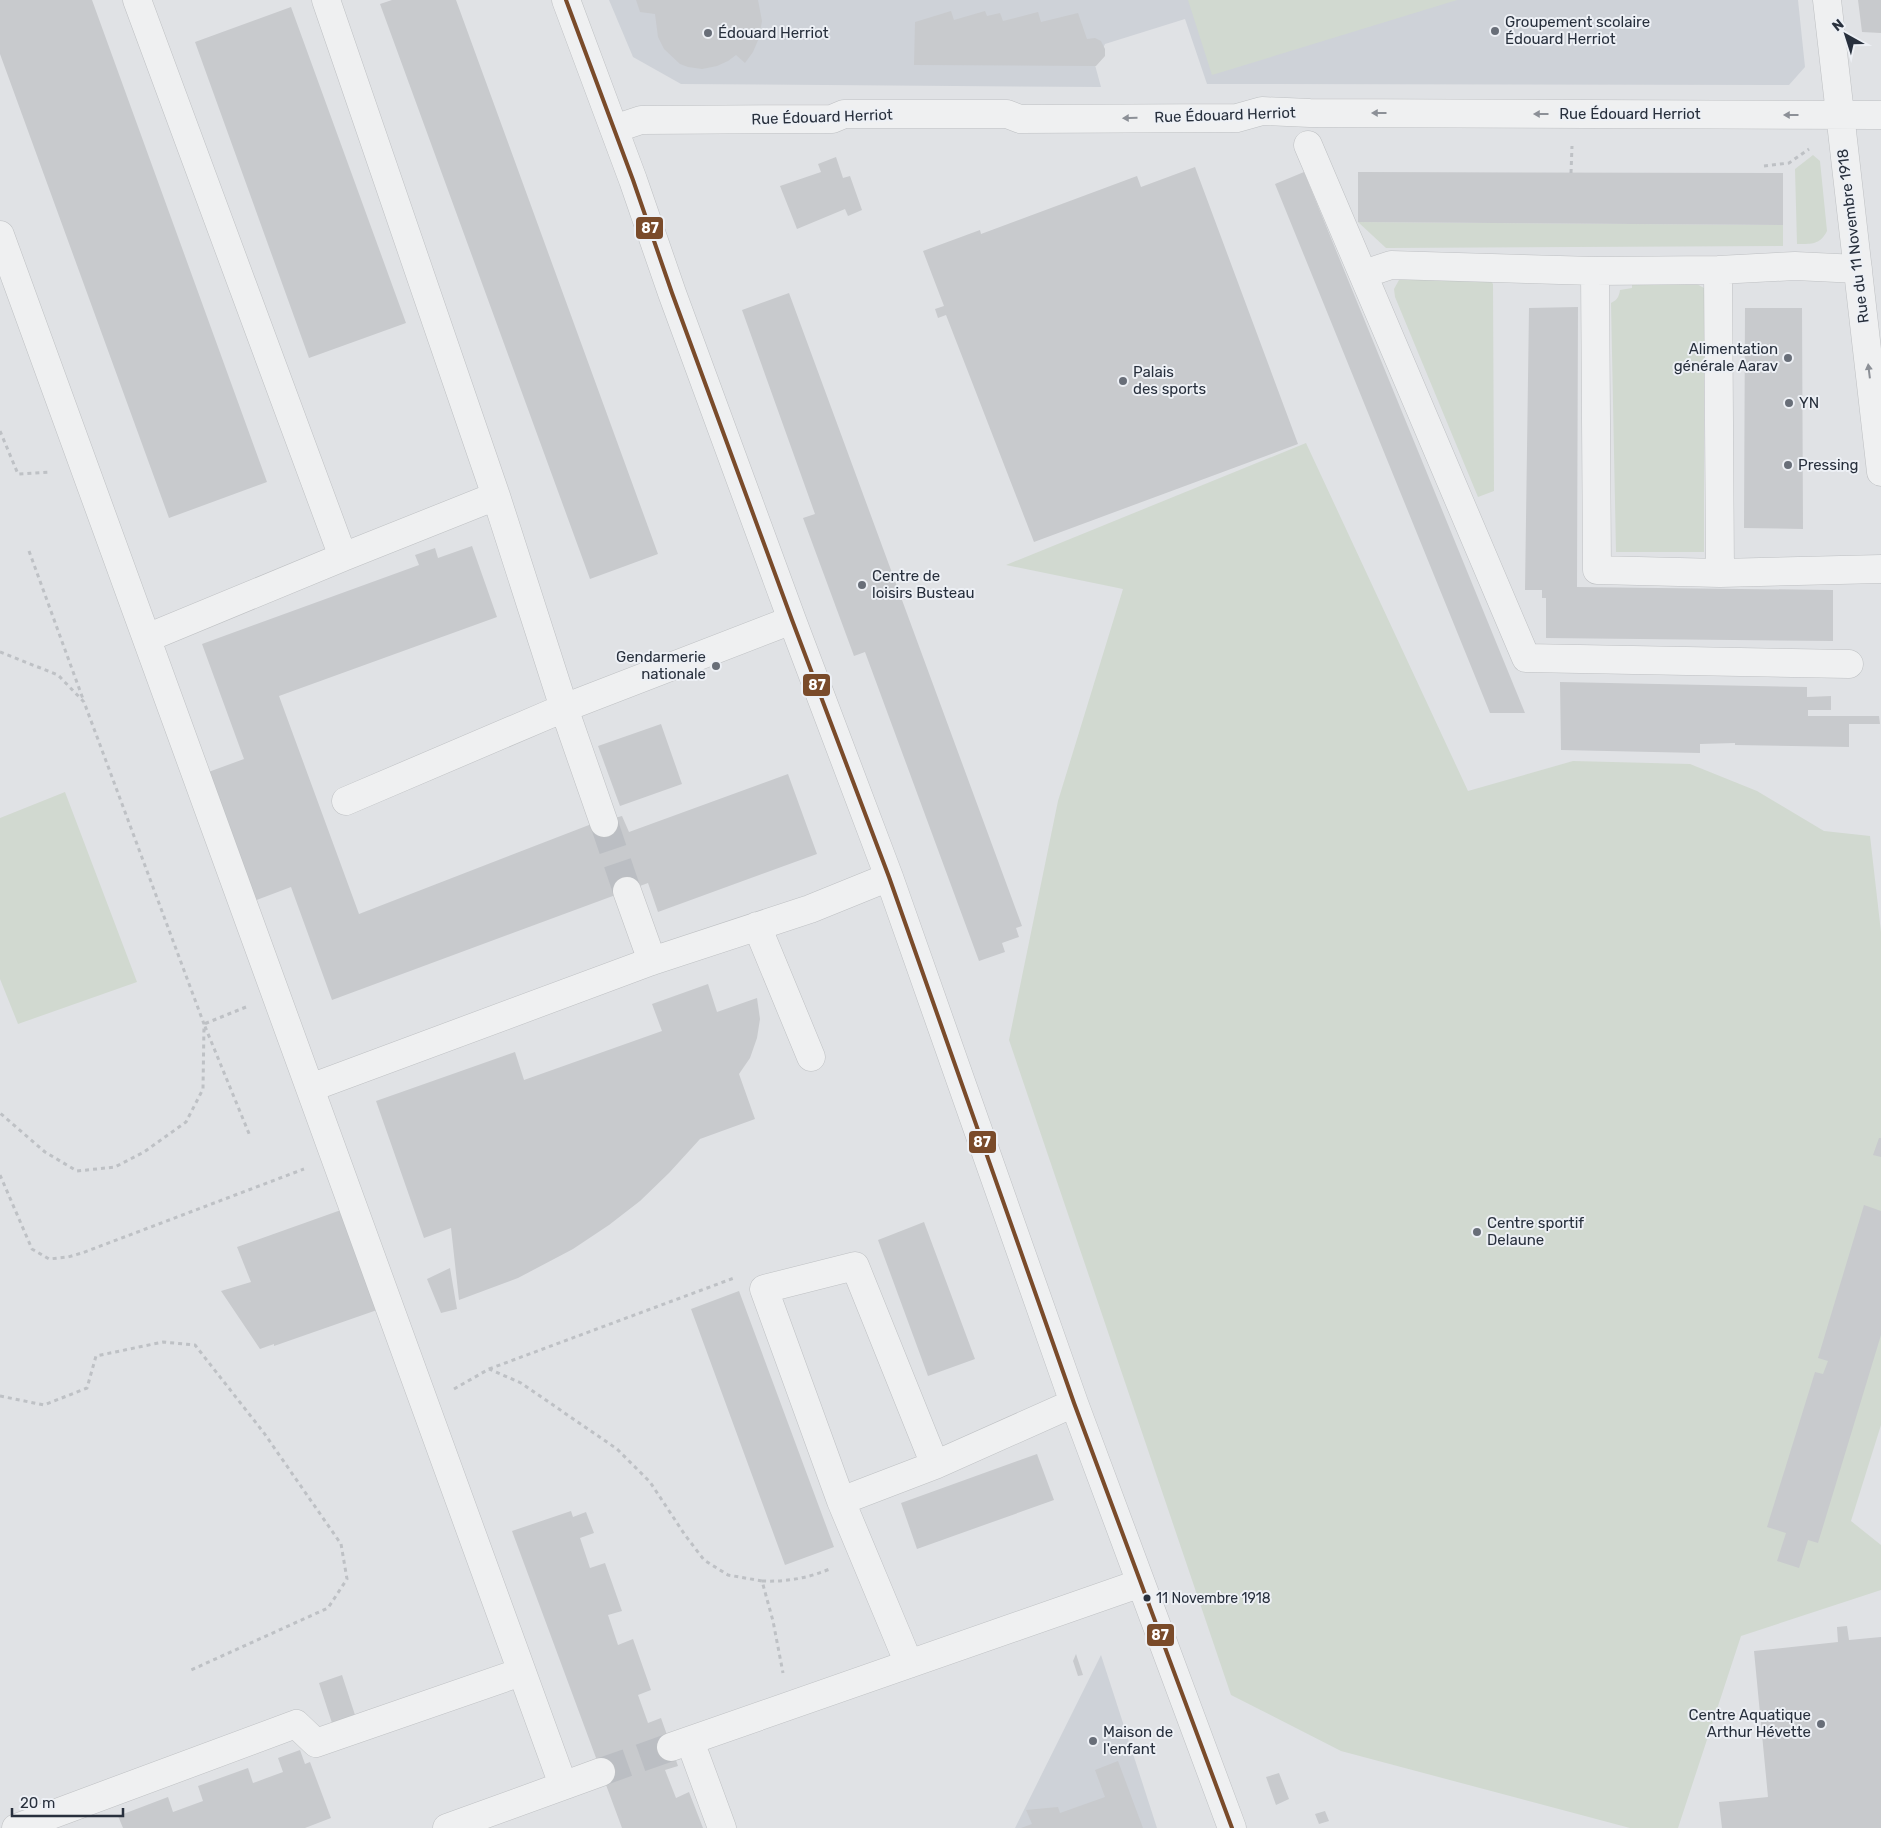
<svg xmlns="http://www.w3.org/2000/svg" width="1881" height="1828" font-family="Rubik,sans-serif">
  <rect width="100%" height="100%" fill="#e0e2e5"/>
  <!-- built -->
  <path fill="#ced2d8" d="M 609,0 L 1798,0 L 1805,67 L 1789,85 L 1207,84 L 1185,19 L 1105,44 L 1095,65 L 1101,87 L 681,84 L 633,57 Z
    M 1101,1655 L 1157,1828 L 1015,1828 Z"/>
  <!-- green -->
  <path fill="#d1d9d0" d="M 1188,0 L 1457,0 L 1212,75 Z
    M 1813,155 L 1820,161 L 1827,231 C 1820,245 1811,244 1797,244 L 1795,169 Z
    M 1358,222 L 1783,225 L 1783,246 L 1386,248 Z
    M 1486,275 L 1493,284 L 1494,491 L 1478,497 L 1395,297 L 1394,289 L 1399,280 L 1407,277 Z
    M 1632,282 L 1695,283 L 1704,288 L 1704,552 L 1616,552 L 1611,303 C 1617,300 1619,297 1620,290 L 1632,288 Z
    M 1306,443 L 1468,791 L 1573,761 L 1690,764 L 1757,791 L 1824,831 L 1870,836 L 1881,932 L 1881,1425 L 1851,1521 L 1881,1545 L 1881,1590 L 1741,1636 L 1678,1828 L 1630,1828 L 1341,1751 L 1231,1695 L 1009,1040 L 1058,801 L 1123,589 L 1006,565 Z
    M 65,792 L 137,982 L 18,1024 L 0,979 L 0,818 Z"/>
  <!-- building -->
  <path fill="#c8cacd" d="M 0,0 L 92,0 L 267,482 L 169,518 L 0,54 Z
    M 392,0 L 456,0 L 658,554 L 590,579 L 380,4 Z
    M 636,0 L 758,0 L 762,21 L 759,38 L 753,52 L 745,63 L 736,55 L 728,61 L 717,66 L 702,69 L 688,67 L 680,64 L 664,49 L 658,37 L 655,14 L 640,12 Z
    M 1858,0 L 1881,0 L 1881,33 L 1862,32 Z
    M 291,7 L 406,323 L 309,358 L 195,42 Z
    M 951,11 L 954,20 L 985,11 L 987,16 L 1000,13 L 1003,21 L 1038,12 L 1041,22 L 1078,13 L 1087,39 L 1095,38 L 1101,41 L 1105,49 L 1105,56 L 1096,66 L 914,65 L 915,22 Z
    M 836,157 L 843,178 L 850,176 L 862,210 L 848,216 L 845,209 L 797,229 L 780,186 L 821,172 L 818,164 Z
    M 1195,167 L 1298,444 L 1034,542 L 946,315 L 938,318 L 935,309 L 944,306 L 923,251 L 980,230 L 981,234 L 1137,176 L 1141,187 Z
    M 1304,172 L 1525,713 L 1490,713 L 1275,184 Z
    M 1358,172 L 1783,173 L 1783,225 L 1358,222 Z
    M 789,293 L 1022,926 L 1016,928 L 1019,937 L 1002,943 L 1005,952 L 979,961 L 865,652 L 854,656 L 803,518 L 815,514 L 742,310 Z
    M 1578,307 L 1577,587 L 1833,590 L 1833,641 L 1546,638 L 1546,598 L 1542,598 L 1542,590 L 1525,590 L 1529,308 Z
    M 1745,308 L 1802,308 L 1803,529 L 1744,528 Z
    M 472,546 L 497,617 L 279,696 L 359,914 L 589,825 L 622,816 L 629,832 L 788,774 L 817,854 L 658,912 L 648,883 L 332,1000 L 291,887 L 249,903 L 203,774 L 244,759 L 202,644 L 419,565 L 415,555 L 435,548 L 438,558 Z
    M 1560,682 L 1807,687 L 1807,697 L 1831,696 L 1831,710 L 1808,710 L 1808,716 L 1879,716 L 1880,724 L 1849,724 L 1849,747 L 1735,745 L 1735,743 L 1700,744 L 1700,753 L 1561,750 Z
    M 661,724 L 682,784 L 620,806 L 598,746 Z
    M 708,984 L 717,1012 L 757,998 L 760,1019 L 757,1038 L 750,1058 L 739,1074 L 755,1119 L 700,1139 L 669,1173 L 640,1201 L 609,1225 L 573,1249 L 518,1278 L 459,1300 L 451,1228 L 424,1238 L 376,1101 L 515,1052 L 524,1080 L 662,1031 L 652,1004 Z
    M 1879,1138 L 1881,1138 L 1881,1157 L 1873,1155 Z
    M 1864,1205 L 1881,1211 L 1881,1335 L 1818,1543 L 1808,1540 L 1799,1568 L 1777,1561 L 1786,1533 L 1767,1527 L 1815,1372 L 1823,1374 L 1828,1361 L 1818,1358 Z
    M 341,1210 L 377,1310 L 274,1346 L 274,1344 L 260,1349 L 221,1291 L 251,1282 L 237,1247 Z
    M 924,1222 L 975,1359 L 928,1376 L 878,1240 Z
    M 450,1268 L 457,1309 L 441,1313 L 427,1279 Z
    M 739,1291 L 834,1547 L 785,1565 L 691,1309 Z
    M 1037,1454 L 1054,1500 L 917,1549 L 901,1503 Z
    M 571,1511 L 573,1517 L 586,1512 L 594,1533 L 580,1538 L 590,1568 L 605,1563 L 622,1611 L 608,1615 L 618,1645 L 633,1639 L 651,1690 L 638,1695 L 648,1723 L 661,1718 L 678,1766 L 665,1770 L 676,1798 L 689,1792 L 703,1828 L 622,1828 L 512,1531 Z
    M 1847,1626 L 1849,1640 L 1881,1637 L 1881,1828 L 1722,1828 L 1719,1802 L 1768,1797 L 1754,1651 L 1838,1642 L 1837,1627 Z
    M 1076,1654 L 1083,1675 L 1078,1676 L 1073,1661 Z
    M 342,1675 L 355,1715 L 332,1723 L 319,1683 Z
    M 300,1750 L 305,1764 L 310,1762 L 331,1818 L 305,1828 L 123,1828 L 118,1816 L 168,1797 L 173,1812 L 203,1801 L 198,1786 L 248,1768 L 253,1783 L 283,1772 L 278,1758 Z
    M 1118,1761 L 1143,1828 L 1021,1828 L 1032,1824 L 1026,1810 L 1058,1807 L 1060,1813 L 1105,1797 L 1095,1770 Z
    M 1279,1773 L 1289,1799 L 1276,1805 L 1266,1777 Z
    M 1325,1811 L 1329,1821 L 1319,1824 L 1315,1814 Z"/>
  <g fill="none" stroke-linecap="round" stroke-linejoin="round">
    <!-- minor-tunnel -->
    <path stroke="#bbbec3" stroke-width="28" stroke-dasharray="28 14" stroke-linecap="butt" d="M 604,823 L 627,891
      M 601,1772 L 671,1747"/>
    <!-- minor casing -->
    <g stroke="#bec0c3" stroke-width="29">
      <path id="minor" d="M 137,0 L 343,557 L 147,638
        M 326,0 L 496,496
        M 566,0 L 633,180 L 672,293 L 792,620 L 889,877 L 1074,1403 L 1232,1828
        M 1827,0 L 1881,472
        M 614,129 L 641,120 L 832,119 L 844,114 L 1007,114 L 1020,119 L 1237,118 L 1262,111 L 1310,113 L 1881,115
        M 1308,145 L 1526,658 L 1849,664
        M 0,235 L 563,1785
        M 1718,270 L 1720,573
        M 1595,271 L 1597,570 L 1720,573 L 1881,569
        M 1364,274 L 1391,265 L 1595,271 L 1718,270 L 1795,266 L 1858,269
        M 343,557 L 496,496 L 564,708 L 346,801
        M 604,823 L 564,708 L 792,620
        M 627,891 L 652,961
        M 757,926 L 811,1057
        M 310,1088 L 652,961 L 810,909 L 889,877
        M 935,1465 L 1074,1403
        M 841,1501 L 935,1465 L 855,1266 L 764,1289 L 841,1501 L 909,1664
        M 690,1741 L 722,1828
        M 671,1747 L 1141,1583
        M 16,1828 L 296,1724 L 316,1743 L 521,1672
        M 447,1828 L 601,1772"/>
    </g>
    <!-- path -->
    <path stroke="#bec1c5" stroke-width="3" stroke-dasharray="4 4" stroke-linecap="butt" d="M 1764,166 L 1789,163 L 1809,149
      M 1571,173 L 1572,146
      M 0,431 L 18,474 L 50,472
      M 29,551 L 83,699
      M 0,652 L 58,675 L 84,702 L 204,1024 L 203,1089 L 186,1122 L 144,1152 L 115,1167 L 77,1171 L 45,1152 L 0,1113
      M 246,1007 L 204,1024 L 250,1136
      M 0,1175 L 32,1249 L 49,1259 L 68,1257 L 82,1253 L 304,1169
      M 489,1369 L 734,1278
      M 454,1389 L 489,1369 L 521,1383 L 617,1449 L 650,1482 L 685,1535 L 704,1560 L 728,1575 L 762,1581 L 773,1621 L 783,1673
      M 0,1396 L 44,1405 L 87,1388 L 96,1356 L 163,1342 L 195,1345 L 264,1433 L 341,1544 L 347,1579 L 328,1608 L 191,1670
      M 762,1581 C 787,1582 809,1578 832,1568"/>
    <!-- minor -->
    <use href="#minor" stroke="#eff0f1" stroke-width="28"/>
    <!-- bus-1 casing -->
    <g stroke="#edf0f5" stroke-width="8">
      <path id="bus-1" d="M 566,0 L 633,180 L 672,293 L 792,620 L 889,877 L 1074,1403 L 1232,1828"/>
    </g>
    <!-- bus-1 -->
    <use href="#bus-1" stroke="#7a4b2a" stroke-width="4"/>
  </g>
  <!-- one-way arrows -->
  <defs><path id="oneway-solid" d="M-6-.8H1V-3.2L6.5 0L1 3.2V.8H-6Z" transform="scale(1.25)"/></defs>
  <g fill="#8c9097">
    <use href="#oneway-solid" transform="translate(1379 113) rotate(-180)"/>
    <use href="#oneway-solid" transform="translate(1541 114) rotate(-180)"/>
    <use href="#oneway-solid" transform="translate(1791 115) rotate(-180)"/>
    <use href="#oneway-solid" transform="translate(1130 118) rotate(179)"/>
    <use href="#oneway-solid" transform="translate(1869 371) rotate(-97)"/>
  </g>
  <!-- markers -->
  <g fill="#686e78" stroke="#edf0f5" stroke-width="2">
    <circle cx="1495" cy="31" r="5"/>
    <circle cx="708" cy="33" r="5"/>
    <circle cx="1788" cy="358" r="5"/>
    <circle cx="1123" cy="381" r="5"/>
    <circle cx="1789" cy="403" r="5"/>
    <circle cx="1788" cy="465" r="5"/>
    <circle cx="862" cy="585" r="5"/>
    <circle cx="716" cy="666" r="5"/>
    <circle cx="1477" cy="1232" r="5"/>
    <circle cx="1821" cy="1724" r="5"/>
    <circle cx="1093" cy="1741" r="5"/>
  </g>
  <circle fill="#28303d" stroke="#edf0f5" stroke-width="2" cx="1147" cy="1598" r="4.5"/>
  <g text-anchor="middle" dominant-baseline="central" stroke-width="4" stroke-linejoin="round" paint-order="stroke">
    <!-- bus labels -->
    <g font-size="14" fill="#28303d" stroke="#edf0f5" text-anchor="start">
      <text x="1156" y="1598">11 Novembre 1918</text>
    </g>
    <!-- poi labels -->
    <g font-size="15" fill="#28303d" stroke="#edf0f5" text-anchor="start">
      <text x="1505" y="22">Groupement scolaire<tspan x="1505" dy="17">Édouard Herriot</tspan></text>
      <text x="718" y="33">Édouard Herriot</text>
      <text x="1778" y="349" text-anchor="end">Alimentation<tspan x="1778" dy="17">générale Aarav</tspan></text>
      <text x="1133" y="372">Palais<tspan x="1133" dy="17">des sports</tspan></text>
      <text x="1799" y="403">YN</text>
      <text x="1798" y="465">Pressing</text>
      <text x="872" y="576">Centre de<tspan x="872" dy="17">loisirs Busteau</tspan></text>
      <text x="706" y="657" text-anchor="end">Gendarmerie<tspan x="706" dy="17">nationale</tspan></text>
      <text x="1487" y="1223">Centre sportif<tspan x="1487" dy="17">Delaune</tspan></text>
      <text x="1811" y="1715" text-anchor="end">Centre Aquatique<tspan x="1811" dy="17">Arthur Hévette</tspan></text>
      <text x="1103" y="1732">Maison de<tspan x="1103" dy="17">l'enfant</tspan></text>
    </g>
    <!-- street labels -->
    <g font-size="15" fill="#28303d" stroke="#edf0f5">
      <text x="1630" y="114">Rue Édouard Herriot</text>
      <text transform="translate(1225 115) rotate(-2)">Rue Édouard Herriot</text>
      <text transform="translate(822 117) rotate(-2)">Rue Édouard Herriot</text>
      <text transform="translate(1853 236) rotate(-97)">Rue du 11 Novembre 1918</text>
    </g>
  </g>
  <g stroke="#edf0f5" stroke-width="2">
    <rect x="635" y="216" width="29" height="24" rx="5" fill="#7a4b2a"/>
    <rect x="802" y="673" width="29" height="24" rx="5" fill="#7a4b2a"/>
    <rect x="968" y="1130" width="29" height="24" rx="5" fill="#7a4b2a"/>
    <rect x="1146" y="1623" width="29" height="24" rx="5" fill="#7a4b2a"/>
  </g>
  <g font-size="14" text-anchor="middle" font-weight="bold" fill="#fff">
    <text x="650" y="233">87</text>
    <text x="817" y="690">87</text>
    <text x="982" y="1147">87</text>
    <text x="1160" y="1640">87</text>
  </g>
  <!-- north arrow -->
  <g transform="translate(1846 35) rotate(321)" stroke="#edf0f5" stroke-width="4" paint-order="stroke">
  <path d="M0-4L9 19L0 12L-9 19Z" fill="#28303d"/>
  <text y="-8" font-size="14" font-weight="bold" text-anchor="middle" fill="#28303d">N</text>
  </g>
  <!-- scale -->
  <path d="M12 1808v8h111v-8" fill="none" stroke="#28303d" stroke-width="2.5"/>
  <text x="20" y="1808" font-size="15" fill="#28303d" stroke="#edf0f5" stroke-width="4" paint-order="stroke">20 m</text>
</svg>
